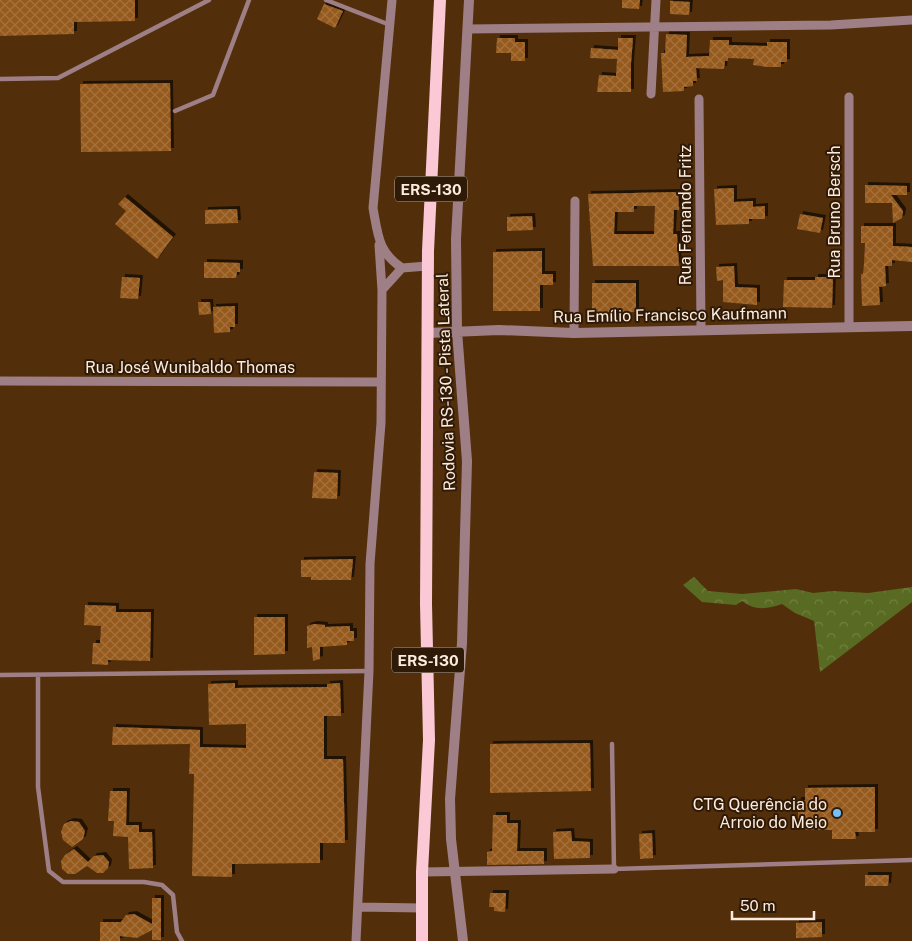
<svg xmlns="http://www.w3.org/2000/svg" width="912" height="941" font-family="'Public Sans',sans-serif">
  <defs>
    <pattern id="forest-crowns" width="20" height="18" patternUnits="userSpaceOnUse" patternTransform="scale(1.25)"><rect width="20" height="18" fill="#596b22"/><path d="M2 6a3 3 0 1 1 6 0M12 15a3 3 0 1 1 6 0" fill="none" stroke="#728042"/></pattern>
    <pattern id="building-cross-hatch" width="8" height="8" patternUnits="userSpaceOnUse" patternTransform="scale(1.25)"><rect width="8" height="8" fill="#955a1e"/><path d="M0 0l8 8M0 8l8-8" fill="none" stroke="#a5723e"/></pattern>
    <filter id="shadow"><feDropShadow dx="3" dy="-3" stdDeviation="0" flood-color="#0009"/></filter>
  </defs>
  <rect width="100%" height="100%" fill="#522f0a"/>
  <!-- forest -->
  <path fill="url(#forest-crowns)" d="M 694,577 L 708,591 L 742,594 L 796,589 L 813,593 L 833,591 L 868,593 L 912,587 L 912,602 L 820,672 L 814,621 L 795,613 L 782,604 C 767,609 755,611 742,601 L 736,605 L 702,602 L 683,585 Z"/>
  <!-- building -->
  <path fill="url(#building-cross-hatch)" fill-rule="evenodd" filter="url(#shadow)" d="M 0,0 L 135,0 L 135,21 L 74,22 L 74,34 L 0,36 Z
    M 622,0 L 640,0 L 639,9 L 622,8 Z
    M 670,1 L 690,2 L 689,15 L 670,14 Z
    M 324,4 L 343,11 L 335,28 L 317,19 Z
    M 666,34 L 687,35 L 686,57 L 709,56 L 710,40 L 729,40 L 729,45 L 767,46 L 767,42 L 787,42 L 787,62 L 781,62 L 781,67 L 767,67 L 753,65 L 754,59 L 728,58 L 728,61 L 725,61 L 724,69 L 696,68 L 697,81 L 693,81 L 693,86 L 684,87 L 684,91 L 663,92 L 661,53 L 665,53 Z
    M 497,38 L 515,38 L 515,42 L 525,42 L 525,61 L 511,61 L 511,53 L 496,53 Z
    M 618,38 L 633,38 L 631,63 L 631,92 L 597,92 L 599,75 L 616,76 L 617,59 L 590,58 L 591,48 L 618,50 Z
    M 170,83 L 171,151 L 81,152 L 80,84 Z
    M 865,185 L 907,186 L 907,195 L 891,195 L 903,211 L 902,218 L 893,223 L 892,203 L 865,203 Z
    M 734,188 L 734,202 L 753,201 L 753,207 L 765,206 L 765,219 L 749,219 L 749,224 L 716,225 L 714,189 Z
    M 678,192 L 679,210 L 674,210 L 673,234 L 677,234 L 679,266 L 593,266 L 588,194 ZM 634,206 L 655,206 L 654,234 L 614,234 L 615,212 L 634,212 Z
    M 125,197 L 173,237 L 157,259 L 115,224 L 126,211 L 118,204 Z
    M 237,209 L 238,223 L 205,224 L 205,210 Z
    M 800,214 L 823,218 L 820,233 L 797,229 Z
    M 532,216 L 533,230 L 507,231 L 507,217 Z
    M 861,226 L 893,226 L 893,246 L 912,247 L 912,262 L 892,260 L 892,266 L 885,266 L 886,286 L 879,287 L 880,305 L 862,306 L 861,274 L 863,274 L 864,264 L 865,243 L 861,243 Z
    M 542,251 L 542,274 L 553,274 L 553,285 L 540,285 L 540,311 L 493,311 L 493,252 Z
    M 204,262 L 240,263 L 240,272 L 237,272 L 236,278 L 204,278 Z
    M 734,266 L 735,287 L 757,288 L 757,305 L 723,302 L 723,280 L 717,281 L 716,267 Z
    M 122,277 L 140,278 L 138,299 L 120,298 Z
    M 815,277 L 833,277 L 832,308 L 783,307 L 784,280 L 815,280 Z
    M 592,283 L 636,283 L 636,312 L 592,313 Z
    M 198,302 L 210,302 L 211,314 L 199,315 Z
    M 235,306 L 235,327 L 230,327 L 230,332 L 214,333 L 213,307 Z
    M 314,472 L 338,473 L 337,499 L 312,498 Z
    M 353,559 L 351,580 L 311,580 L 311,577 L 301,577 L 301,560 Z
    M 85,605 L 116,606 L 116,612 L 151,612 L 150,661 L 108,660 L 108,665 L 92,664 L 93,643 L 100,643 L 101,626 L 84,625 Z
    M 254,617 L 285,617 L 285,654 L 254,655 Z
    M 314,624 L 325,625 L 325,627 L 350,626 L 350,631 L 354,631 L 354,641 L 347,641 L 347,645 L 320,647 L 320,659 L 313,661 L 312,647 L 307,648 L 307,626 Z
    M 235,683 L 235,688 L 327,687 L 327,684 L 340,683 L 341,716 L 324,716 L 324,759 L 343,759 L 345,843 L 320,843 L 320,863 L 232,864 L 232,877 L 192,876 L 194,774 L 189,774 L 190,744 L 112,745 L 113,727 L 200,730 L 200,747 L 246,748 L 246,724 L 209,725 L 208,684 Z
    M 590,743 L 591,791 L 490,793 L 490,744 Z
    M 875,787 L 875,832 L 855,832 L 856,839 L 832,839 L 832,830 L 806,830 L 806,825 L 798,825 L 798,800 L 805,800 L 805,788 Z
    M 110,791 L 127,791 L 126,825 L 139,825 L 139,832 L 152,832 L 153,868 L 129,869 L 128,837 L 113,836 L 114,821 L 108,821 Z
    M 493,815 L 507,815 L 507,823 L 518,823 L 517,851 L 544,851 L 544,864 L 487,865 L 487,852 L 492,851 Z
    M 71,821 L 79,822 L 85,831 L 83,839 L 72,847 L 63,840 L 61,832 L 64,824 Z
    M 571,831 L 572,841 L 590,842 L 590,858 L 554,859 L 553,832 Z
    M 652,833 L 653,858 L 640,859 L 639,834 Z
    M 74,849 L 88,862 L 94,856 L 103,855 L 109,862 L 108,868 L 103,873 L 97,873 L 87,866 L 75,874 L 68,874 L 62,869 L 61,861 L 65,855 Z
    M 865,875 L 889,875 L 888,886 L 865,886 Z
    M 490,893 L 506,893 L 505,912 L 494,911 L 494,907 L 489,907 Z
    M 152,898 L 161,898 L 161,940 L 152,940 L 152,930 L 137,938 L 120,936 L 120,941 L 100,941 L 100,922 L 121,922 L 126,915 L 134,914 L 152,924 Z
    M 822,922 L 822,937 L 796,938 L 796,923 Z"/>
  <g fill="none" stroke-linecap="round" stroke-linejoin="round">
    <!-- service -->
    <path stroke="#9e7f86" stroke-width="4.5" d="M 326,0 L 390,25
      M 0,79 L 58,78 L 209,0
      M 175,111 L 213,95 L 249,0
      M 0,675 L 369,671
      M 38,675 L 38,787 L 49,871 L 63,882 L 144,882 L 162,885 L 173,895 L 177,932 L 182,941
      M 612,744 L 614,869 L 912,860"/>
    <!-- minor -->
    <path stroke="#9e7f86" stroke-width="9" d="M 392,0 L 373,208 C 378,235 378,252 402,268
      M 468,29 L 831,25 L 912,20
      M 651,94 L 656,0
      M 699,99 L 701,330
      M 379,245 L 382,290
      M 849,327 L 849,97
      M 574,333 L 575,201
      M 0,381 L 381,382
      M 422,872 L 614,869
      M 358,907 L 422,908
      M 356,941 L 369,671 L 370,564 L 381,423 L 382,290 L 402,268 L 427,266"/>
    <!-- tertiary -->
    <path stroke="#9e7f86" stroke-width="10" d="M 428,333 L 499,330 L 574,333 L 912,326
      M 463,941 L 451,839 L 450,799 L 462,643 L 467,461 L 457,331 L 456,239 L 469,0"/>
    <!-- primary -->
    <path stroke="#fbc8d5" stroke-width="12" d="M 422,941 L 422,872 L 429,740 L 426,604 L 428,251 L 440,0"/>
  </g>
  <!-- markers -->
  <circle fill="#75c0f6" stroke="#2e1a07" stroke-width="2" cx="837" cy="813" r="5"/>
  <g text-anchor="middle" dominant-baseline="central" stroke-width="4" stroke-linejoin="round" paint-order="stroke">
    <!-- shield labels -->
    <g fill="#2e1a07" stroke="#bfad9e" stroke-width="1">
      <rect x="395" y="176.5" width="72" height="25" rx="4"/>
      <rect x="392" y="647.5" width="72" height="25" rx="4"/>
    </g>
    <g font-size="15" font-weight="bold" fill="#fdecde">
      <text x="431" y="189">ERS-130</text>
      <text x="428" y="660">ERS-130</text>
    </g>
    <!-- street labels -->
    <g font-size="16" fill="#fdecde" stroke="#2e1a07">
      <text transform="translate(834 212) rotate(-90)">Rua Bruno Bersch</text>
      <text transform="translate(685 215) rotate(-90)">Rua Fernando Fritz</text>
      <text transform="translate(670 315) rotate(-1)">Rua Emílio Francisco Kaufmann</text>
      <text x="190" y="367">Rua José Wunibaldo Thomas</text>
      <text transform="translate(446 382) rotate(-92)">Rodovia RS-130 - Pista Lateral</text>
    </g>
    <!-- poi labels -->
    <g font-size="16" fill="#fdecde" stroke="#2e1a07" text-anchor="end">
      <text x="827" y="804">CTG Querência do<tspan x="827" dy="18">Arroio do Meio</tspan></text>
    </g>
  </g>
  <!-- scale -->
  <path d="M732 911v8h82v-8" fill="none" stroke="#fdecde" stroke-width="2.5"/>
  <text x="740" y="911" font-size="15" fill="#fdecde" stroke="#2e1a07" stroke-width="4" paint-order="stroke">50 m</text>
</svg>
